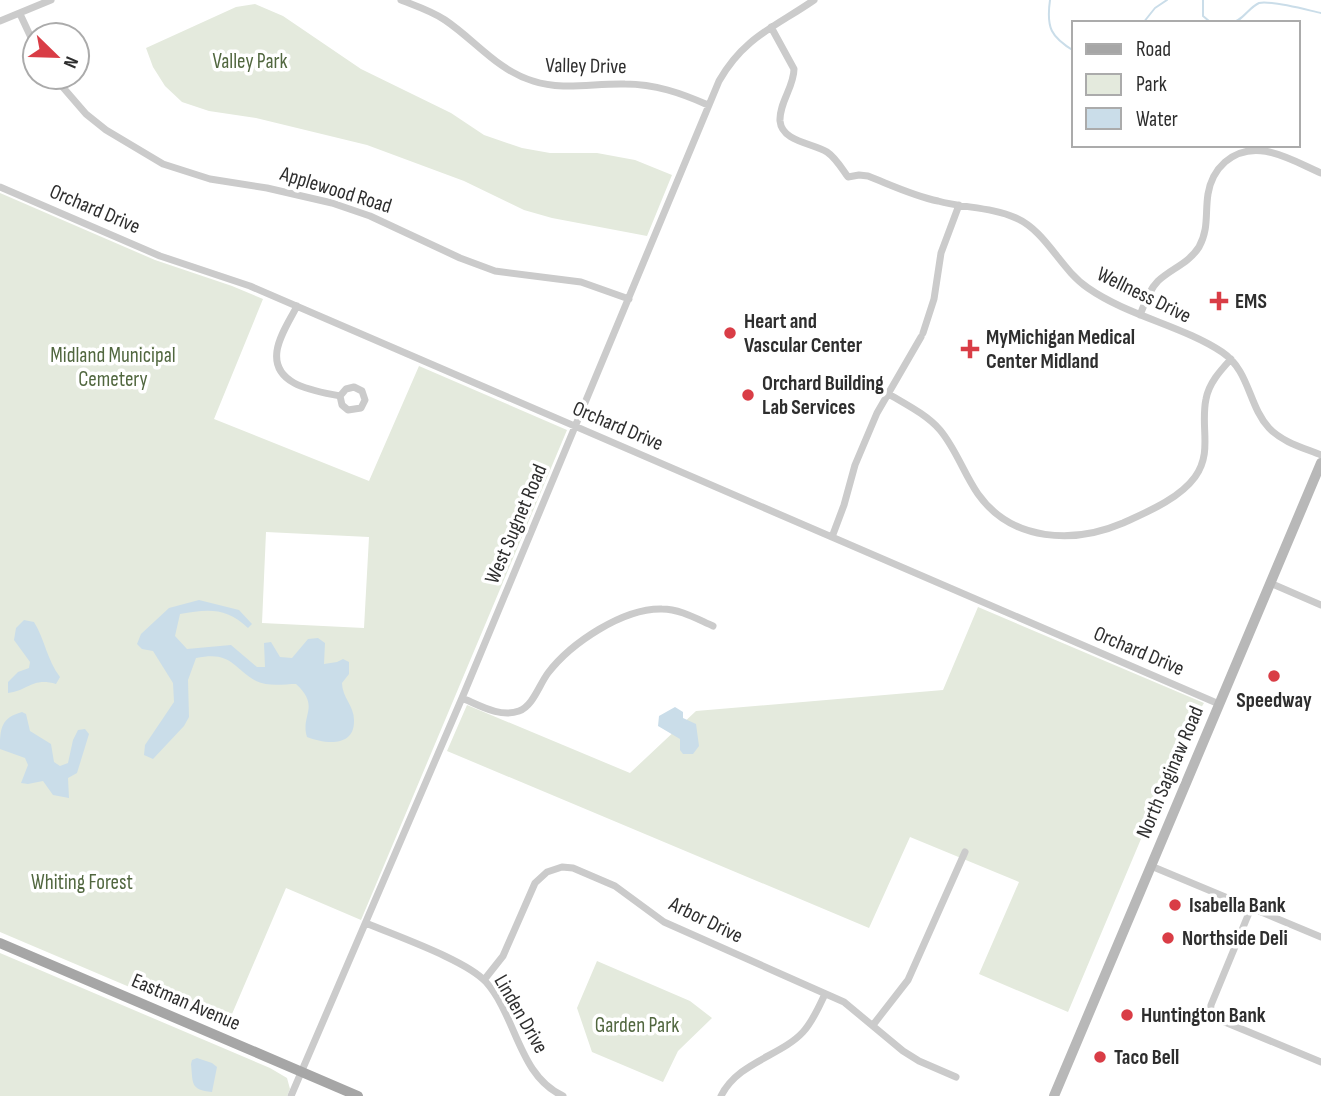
<svg xmlns="http://www.w3.org/2000/svg" width="1321" height="1096" font-family="'Sofia Sans Condensed',sans-serif">
  <rect width="100%" height="100%" fill="#fff"/>
  <!-- green -->
  <path fill="#e4eadd" fill-rule="evenodd" d="M 255,4 L 283,16 L 361,69 L 451,113 L 484,135 L 522,148 L 550,153 L 597,153 L 635,160 L 672,175 L 647,236 L 552,218 L 524,210 L 464,181 L 367,145 L 256,118 L 209,111 L 182,102 L 165,86 L 153,67 L 146,48 L 236,7 Z
    M 0,193 L 155,260 L 232,286 L 263,299 L 214,419 L 369,481 L 419,366 L 567,430 L 361,920 L 286,888 L 226,1028 L 0,932 ZM 266,532 L 369,537 L 364,628 L 262,623 Z
    M 978,607 L 1204,703 L 1184,737 L 1068,1012 L 979,974 L 1019,882 L 910,837 L 869,928 L 447,751 L 467,705 L 630,773 L 696,711 L 943,690 Z
    M 0,953 L 270,1068 L 287,1078 L 290,1089 L 287,1096 L 0,1096 Z
    M 597,961 L 690,1001 L 712,1018 L 678,1051 L 663,1082 L 592,1052 L 577,1008 Z"/>
  <!-- water -->
  <path fill="#cadde9" d="M 199,600 L 239,610 L 252,624 L 248,628 C 226,607 208,609 180,614 L 175,636 L 187,649 L 231,645 L 257,667 L 265,667 L 264,643 L 271,642 L 280,657 L 292,658 L 308,639 L 318,638 L 325,643 L 324,664 L 337,662 L 343,659 L 349,662 L 349,674 L 342,683 C 342,697 354,706 354,720 C 355,748 325,744 307,737 C 300,715 321,707 296,684 C 284,684 268,687 256,681 C 231,666 231,651 196,658 L 188,680 L 189,717 L 184,726 L 153,759 L 144,755 L 145,745 L 174,702 L 173,683 L 153,651 L 142,649 L 137,644 L 141,634 L 169,608 Z
    M 24,620 L 34,622 C 45,640 47,660 60,677 L 56,684 C 32,677 28,691 8,693 L 8,682 L 18,672 L 29,668 L 30,662 L 14,640 L 16,628 Z
    M 675,707 L 683,712 L 683,718 L 696,724 L 699,746 L 693,754 L 683,754 L 680,750 L 680,739 L 658,726 L 659,716 Z
    M 22,712 L 26,714 L 30,731 L 51,744 L 54,762 L 60,766 L 68,763 L 73,740 L 78,730 L 85,729 L 89,734 L 77,773 L 68,778 L 69,798 L 53,795 L 43,781 L 28,784 L 21,783 L 28,765 L 25,758 L 0,749 C 0,728 1,718 22,712 Z
    M 197,1058 L 212,1063 L 217,1067 L 212,1092 C 190,1090 193,1083 191,1064 L 192,1060 Z"/>
  <g fill="none" stroke-linecap="round" stroke-linejoin="round">
    <!-- stream -->
    <path stroke="#cadde9" stroke-width="2" d="M 1050,0 C 1046,28 1051,37 1074,51
      M 1203,0 L 1203,16 L 1209,21 L 1215,23
      M 1143,23 L 1155,8 L 1167,0
      M 1231,23 C 1243,21 1248,8 1259,3 C 1271,0 1307,10 1321,13"/>
    <!-- street -->
    <path stroke="#cbcbcb" stroke-width="7" d="M 401,0 C 416,6 432,11 445,20 C 476,41 497,70 533,81 C 563,91 594,83 625,84 C 655,84 681,93 708,105
      M 20,14 L 35,46
      M 0,21 L 51,0
      M 771,27 L 794,69 C 794,87 779,103 780,121 C 782,142 813,143 827,152 C 836,158 842,169 848,177 L 859,175 L 868,176 C 891,185 914,196 938,201 C 963,208 992,207 1016,218 C 1047,232 1060,269 1088,288 C 1128,316 1183,326 1222,352 C 1250,371 1248,405 1269,428 C 1282,442 1304,448 1321,455
      M 54,77 L 86,114 L 106,130 L 163,164 L 210,179 L 267,188 L 332,203 L 370,216 L 460,258 L 495,271 L 581,282 L 629,299
      M 0,187 L 160,256 L 250,286 L 1219,704
      M 297,306 C 290,320 279,336 277,351 C 272,386 316,391 340,396 L 346,389 L 354,387 L 362,391 L 365,400 L 361,408 L 348,410 L 342,405 L 340,396
      M 1140,315 C 1145,303 1149,290 1158,281 C 1172,268 1188,264 1199,247 C 1209,229 1205,213 1208,194 C 1210,182 1216,170 1225,162 C 1255,136 1291,160 1321,173
      M 923,333 L 934,299 L 941,253 L 959,205
      M 887,393 C 905,404 926,414 940,430 C 956,449 964,474 978,494 C 1012,542 1074,544 1123,523 C 1147,512 1179,499 1195,477 C 1213,452 1200,427 1206,399 C 1209,383 1220,371 1231,359
      M 832,537 L 844,505 L 855,465 L 877,413 L 921,337
      M 1270,583 L 1321,605
      M 462,698 C 479,705 500,718 519,711 C 533,706 539,685 548,673 C 571,643 623,608 662,609 C 680,609 697,619 713,626
      M 1151,866 L 1321,937
      M 1251,908 L 1211,1005 L 1210,1013 L 1215,1018 L 1321,1062
      M 366,923 C 396,936 466,960 486,982 C 517,1017 518,1075 563,1096
      M 484,980 L 503,956 L 535,883 L 547,872 L 562,867 L 573,868 L 615,886 L 664,922 L 844,1002 L 903,1051 L 919,1061 L 956,1077
      M 873,1025 L 908,980 L 965,852
      M 291,1096 L 462,698 L 719,81 C 744,37 775,27 814,0
      M 721,1096 C 738,1062 781,1056 803,1032 C 813,1021 819,1007 825,994"/>
    <!-- secondary -->
    <path stroke="#b8b8b8" stroke-width="10" d="M 1054,1096 L 1321,463"/>
    <!-- primary -->
    <path stroke="#a6a6a6" stroke-width="10" d="M 0,943 L 358,1096"/>
  </g>
  <!-- markers -->
  <g fill="#d93d46" stroke="#fff" stroke-width="2.5">
    <path d="M1215.5 290.5h7v7h7v7h-7v7h-7v-7h-7v-7h7z"/>
    <circle cx="730" cy="333" r="7"/>
    <path d="M966.5 338.5h7v7h7v7h-7v7h-7v-7h-7v-7h7z"/>
    <circle cx="748" cy="395" r="7"/>
    <circle cx="1274" cy="676" r="7"/>
    <circle cx="1175" cy="905" r="7"/>
    <circle cx="1168" cy="938" r="7"/>
    <circle cx="1127" cy="1015" r="7"/>
    <circle cx="1100" cy="1057" r="7"/>
  </g>
  <g text-anchor="middle" dominant-baseline="central" stroke-width="7" stroke-linejoin="round" paint-order="stroke">
    <!-- park labels -->
    <g font-size="21" fill="#51673f" stroke="#fff">
      <text x="250" y="61">Valley Park</text>
      <text x="113" y="355">Midland Municipal<tspan x="113" dy="24">Cemetery</tspan></text>
      <text x="82" y="882">Whiting Forest</text>
      <text x="637" y="1025">Garden Park</text>
    </g>
    <!-- street labels -->
    <g font-size="21" fill="#2e2e2e" stroke="#fff">
      <text transform="translate(586 66) rotate(1)">Valley Drive</text>
      <text transform="translate(336 190) rotate(17)">Applewood Road</text>
      <text transform="translate(95 209) rotate(23)">Orchard Drive</text>
      <text transform="translate(1144 295) rotate(26)">Wellness Drive</text>
      <text transform="translate(618 426) rotate(23)">Orchard Drive</text>
      <text transform="translate(516 524) rotate(-67)">West Sugnet Road</text>
      <text transform="translate(1139 651) rotate(23)">Orchard Drive</text>
      <text transform="translate(1170 772) rotate(-67)">North Saginaw Road</text>
      <text transform="translate(706 920) rotate(26)">Arbor Drive</text>
      <text transform="translate(186 1002) rotate(23)">Eastman Avenue</text>
      <text transform="translate(521 1014) rotate(60)">Linden Drive</text>
    </g>
    <!-- poi labels -->
    <g font-size="21" font-weight="bold" fill="#2e2e2e" stroke="#fff" text-anchor="start">
      <text x="1235" y="301">EMS</text>
      <text x="744" y="321">Heart and<tspan x="744" dy="24">Vascular Center</tspan></text>
      <text x="986" y="337">MyMichigan Medical<tspan x="986" dy="24">Center Midland</tspan></text>
      <text x="762" y="383">Orchard Building<tspan x="762" dy="24">Lab Services</tspan></text>
      <text x="1274" y="700" text-anchor="middle">Speedway</text>
      <text x="1189" y="905">Isabella Bank</text>
      <text x="1182" y="938">Northside Deli</text>
      <text x="1141" y="1015">Huntington Bank</text>
      <text x="1114" y="1057">Taco Bell</text>
    </g>
  </g>
  <!-- legend -->
  <rect x="1072" y="21" width="228" height="126" fill="#ffffff" stroke="#ababab" stroke-width="2"/>
  <rect x="1086" y="44" width="35" height="10" fill="#a6a6a6" stroke="#ababab" stroke-width="2"/>
  <text x="1136" y="56" font-size="21" fill="#2e2e2e">Road</text>
  <rect x="1086" y="74" width="35" height="21" fill="#e4eadd" stroke="#ababab" stroke-width="2"/>
  <text x="1136" y="91" font-size="21" fill="#2e2e2e">Park</text>
  <rect x="1086" y="108" width="35" height="21" fill="#cadde9" stroke="#ababab" stroke-width="2"/>
  <text x="1136" y="126" font-size="21" fill="#2e2e2e">Water</text>
  <!-- north arrow -->
  <g transform="translate(56 56) rotate(113)"><circle r="33" fill="#ffffff" stroke="#ababab" stroke-width="2"/>
  <path d="M0-5L12 26L0 18L-12 26Z" fill="#d93d46"/>
  <text y="-10" font-size="19" font-weight="bold" text-anchor="middle" fill="#2e2e2e">N</text>
  </g>
</svg>
